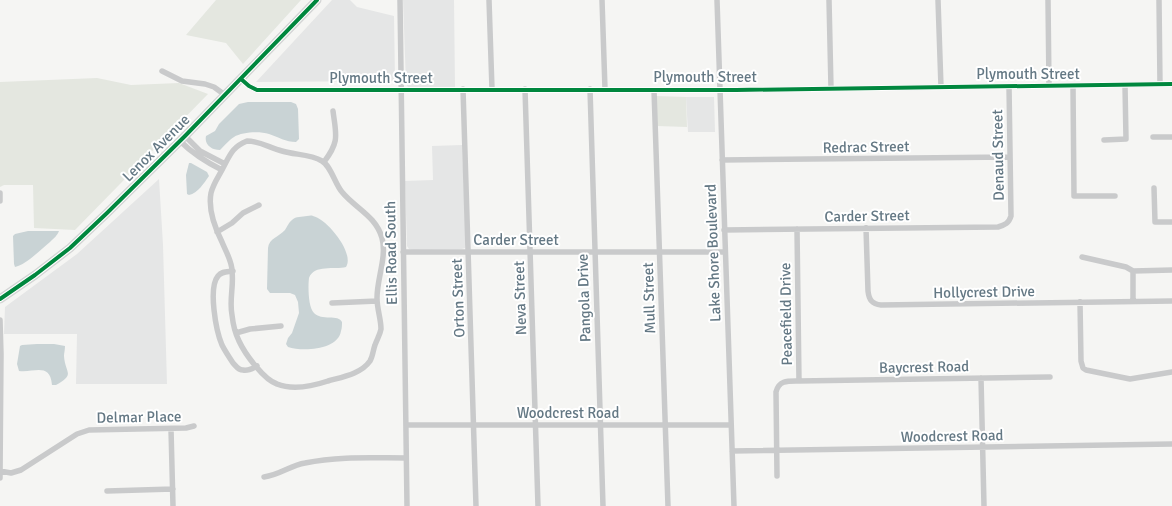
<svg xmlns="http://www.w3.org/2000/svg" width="1172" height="506" font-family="Signika,sans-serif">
  <rect width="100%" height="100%" fill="#f5f5f3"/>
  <!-- built -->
  <path fill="#e5e6e6" d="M 332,0 L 350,0 L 357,7 L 394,16 L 395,81 L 256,82 Z
    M 403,0 L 454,0 L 455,87 L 408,87 L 406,84 Z
    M 686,97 L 714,97 L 715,132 L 688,132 Z
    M 462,145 L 466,245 L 465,248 L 462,249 L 413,250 L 409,249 L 407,246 L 405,181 L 433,180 L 432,146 Z
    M 159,179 L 163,245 L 167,384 L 76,384 L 77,334 L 4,334 L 5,307 L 77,254 Z"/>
  <!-- green -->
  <path fill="#e4e7e0" d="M 216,0 L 301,0 L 243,64 L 226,43 L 186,35 Z
    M 97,78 L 131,85 L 179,83 L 208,94 L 75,230 L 34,228 L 33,185 L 4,185 L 0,187 L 0,82 Z
    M 656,96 L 686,97 L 687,127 L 657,126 Z"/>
  <!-- water -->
  <path fill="#c9d3d5" d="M 248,102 L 291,102 L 296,104 L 298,109 L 299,139 L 296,142 C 286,142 278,137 269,134 C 259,131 242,132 234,137 C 229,140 224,146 220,150 C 212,150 204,145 206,136 L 215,131 L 219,124 L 239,104 Z
    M 189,163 L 191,163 L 207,172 L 209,176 C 204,183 198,193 189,195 L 187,194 L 186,175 Z
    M 307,216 C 309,216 311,215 313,216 C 327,219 355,253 346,267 C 335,270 314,264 309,278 C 308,286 308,307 314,313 C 321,321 339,314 342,322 C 342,325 342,328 341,331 C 338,350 303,352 288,347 L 286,344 L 288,338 L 292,333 L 299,313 L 298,302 L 295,295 L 290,293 L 270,293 L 267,289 L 268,248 C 269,238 279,237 285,230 C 287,227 289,222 292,220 C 296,216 302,217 307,216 Z
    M 28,231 L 59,231 C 57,236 54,238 50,242 C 41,249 26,265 15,267 L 14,264 L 13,236 L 15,234 Z
    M 37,344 L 54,344 L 65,346 C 65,350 64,353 64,356 C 65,373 76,374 56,385 L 52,385 C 50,362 34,373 19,371 L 17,364 L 20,346 L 22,345 Z"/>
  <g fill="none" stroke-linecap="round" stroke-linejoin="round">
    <!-- major casing -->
    <g stroke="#d2d3d3" stroke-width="9">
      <path id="major" d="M 0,299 L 35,275 L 70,248 L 107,213 L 185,136 L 317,0"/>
    </g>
    <!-- minor -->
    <path stroke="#c9cacb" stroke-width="5.5" d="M 400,0 L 407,506
      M 489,0 L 492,89
      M 602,0 L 605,89
      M 717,0 L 734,506
      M 829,0 L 831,88
      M 938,0 L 941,87
      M 1048,0 L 1049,86
      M 1159,0 L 1160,84
      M 162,71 L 182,81 L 205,84 L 214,87 L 225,95
      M 241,79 L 249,86 L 257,90 L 736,90 L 1172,84
      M 1073,86 L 1074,196 L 1115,196
      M 463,89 L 476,506
      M 525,89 L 538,506
      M 590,89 L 603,506
      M 654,90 L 668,506
      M 185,136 L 200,151 L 225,164
      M 1153,137 L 1172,137
      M 1104,140 L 1126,139 L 1125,85
      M 180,141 C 193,154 206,162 222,170
      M 247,141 C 260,141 270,148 282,151 C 295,155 310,154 322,161 C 331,166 335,184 342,192 C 355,208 376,216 382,238 C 387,257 377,278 377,298 C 377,309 381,319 381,329 C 380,335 377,339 375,345 C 373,350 373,356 370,361 C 361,374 342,377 328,381 C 313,386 292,390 277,384 C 264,380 245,354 239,341 C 235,333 233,324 232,315 C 229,300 234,286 232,271 C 232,261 226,252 222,242 C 215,228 208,209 211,193 C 213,184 219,176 223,168 C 230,155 232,147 247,141 Z
      M 722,160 L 1010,157
      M 324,162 C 340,141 336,135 333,111
      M 1154,188 L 1155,222 L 1172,222
      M 0,201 L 0,193
      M 866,228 L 868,291 C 869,300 872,304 881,305 L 1172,301
      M 797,229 L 799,381
      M 724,230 L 998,227 C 1005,225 1009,223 1011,216 L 1009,86
      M 217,232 L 232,223 L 243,213 L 259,205
      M 403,252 L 725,252
      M 1082,257 L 1126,267 L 1133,271
      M 233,271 C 227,272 222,271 218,276 C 208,288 216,331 222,345 C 225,351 229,357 233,363 C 236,366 238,370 243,370 C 248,371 252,369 257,366
      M 1133,271 L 1172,270
      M 1133,271 L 1133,301
      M 1080,302 L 1081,361 L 1083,368 L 1086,370 L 1130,379 L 1172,372
      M 332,303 L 377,301
      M 0,320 L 1,354 L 0,478
      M 236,333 L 250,329 L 281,326
      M 981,378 L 984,506
      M 406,425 L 731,425
      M 171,429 L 173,506
      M 732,451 L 1172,444
      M 0,471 L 11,473 L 21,470 L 77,434 L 89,430 L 186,428 L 194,426
      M 777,476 L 776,392 C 779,380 788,381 799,381 L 1050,377
      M 264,477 C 280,475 291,465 305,463 C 338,456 372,458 406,458
      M 107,491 L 173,489"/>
    <!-- major -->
    <use href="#major" stroke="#dedfdf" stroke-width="7"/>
    <!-- cycleway casing -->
    <g stroke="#fff" stroke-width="6">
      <path id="cycleway" d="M 241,79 L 249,86 L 257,90 L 736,90 L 1172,84
        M 0,299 L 35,275 L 70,248 L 107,213 L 185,136 L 317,0"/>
    </g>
    <!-- cycleway -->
    <use href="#cycleway" stroke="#00873e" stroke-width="4"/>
  </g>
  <g text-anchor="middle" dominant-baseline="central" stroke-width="4" stroke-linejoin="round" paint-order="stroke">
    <!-- street labels -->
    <g font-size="15" fill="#647884" stroke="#fff">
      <text x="1028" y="74">Plymouth Street</text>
      <text x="705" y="77">Plymouth Street</text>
      <text x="381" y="78">Plymouth Street</text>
      <text transform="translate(866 147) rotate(-1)">Redrac Street</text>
      <text transform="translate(156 148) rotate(-45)">Lenox Avenue</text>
      <text transform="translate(998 155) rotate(-91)">Denaud Street</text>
      <text transform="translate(867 216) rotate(-1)">Carder Street</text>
      <text x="516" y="240">Carder Street</text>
      <text transform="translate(391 253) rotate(-91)">Ellis Road South</text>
      <text transform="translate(713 253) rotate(-92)">Lake Shore Boulevard</text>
      <text transform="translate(984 292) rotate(-1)">Hollycrest Drive</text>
      <text transform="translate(458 298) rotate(-92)">Orton Street</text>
      <text transform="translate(520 298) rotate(-92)">Neva Street</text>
      <text transform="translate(584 298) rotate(-92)">Pangola Drive</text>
      <text transform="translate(649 298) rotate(-92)">Mull Street</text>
      <text transform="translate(786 314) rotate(-91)">Peacefield Drive</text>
      <text transform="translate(924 367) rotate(-1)">Baycrest Road</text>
      <text x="568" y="413">Woodcrest Road</text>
      <text transform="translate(139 417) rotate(-1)">Delmar Place</text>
      <text transform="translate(952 436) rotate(-1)">Woodcrest Road</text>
    </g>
  </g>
</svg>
